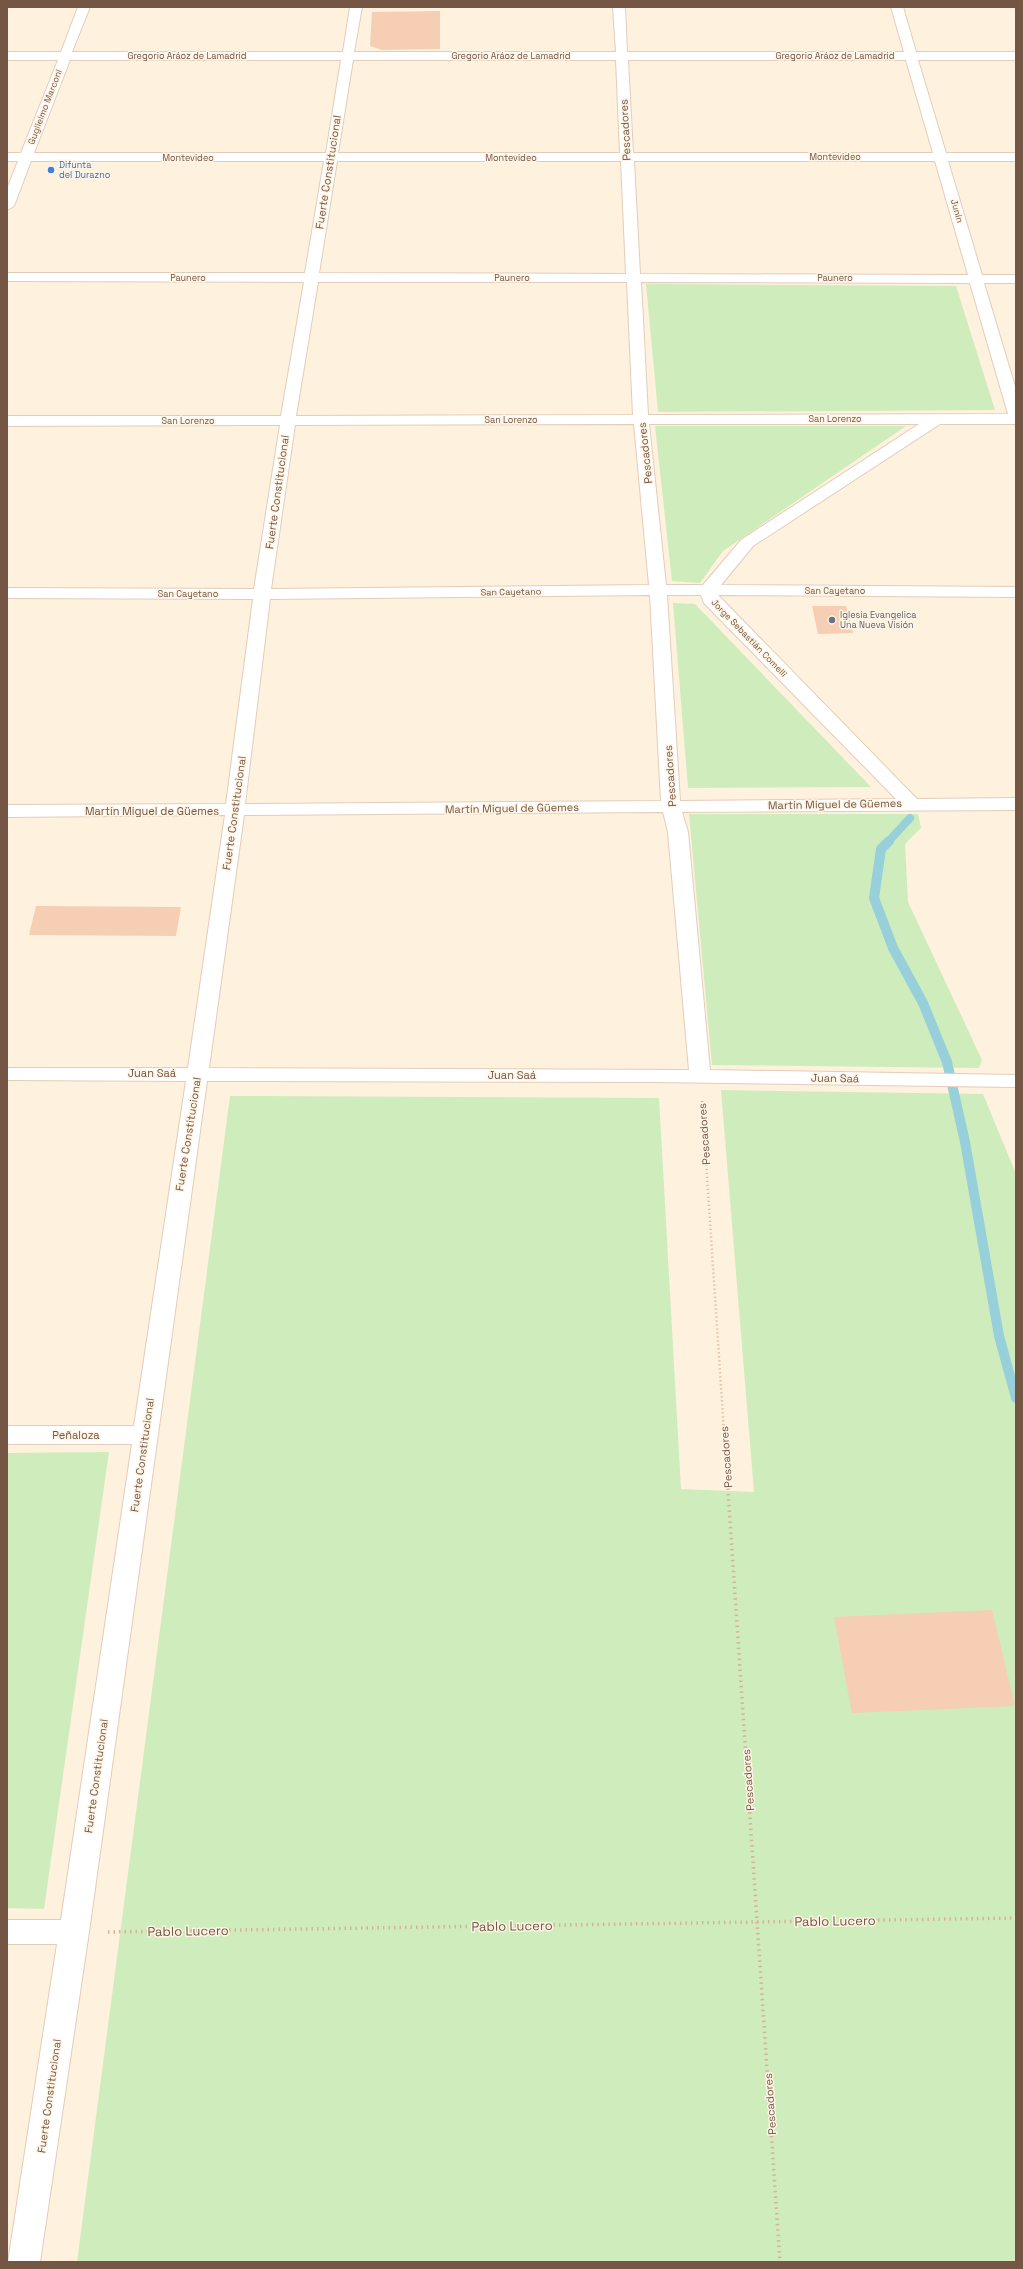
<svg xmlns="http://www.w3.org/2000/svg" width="1023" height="2269" font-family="'Space Grotesk',sans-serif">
  <rect width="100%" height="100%" fill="#fef1de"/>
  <!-- green -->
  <path fill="#cfecbc" d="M 646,284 L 956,286 L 995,410 L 658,412 Z
    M 655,426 L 906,426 L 723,551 L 700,583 L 672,581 Z
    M 673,603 L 695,604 L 871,787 L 688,788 Z
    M 689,814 L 918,814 L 921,828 L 905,844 L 908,902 L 982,1060 L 979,1068 L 712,1065 Z
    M 721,1090 L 983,1094 L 1016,1174 L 1016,2262 L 77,2262 L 230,1096 L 659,1098 L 681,1489 L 754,1492 Z
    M 109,1452 L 44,1909 L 7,1908 L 7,1453 Z"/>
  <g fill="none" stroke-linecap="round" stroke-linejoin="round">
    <!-- stream-far1 -->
    <path stroke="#97d0db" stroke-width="8" d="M 888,842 L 910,818"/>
    <!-- stream -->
    <path stroke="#97d0db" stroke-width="10" d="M 889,841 L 881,849 L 874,898 L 893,948 L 923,1003 L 947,1062 L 965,1142 L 999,1336 L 1016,1398"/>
  </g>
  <!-- building -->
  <path fill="#f5ceb3" d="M 440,11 L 440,49 L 382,50 L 370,46 L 372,12 Z
    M 812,606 L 846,606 L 853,633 L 818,634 Z
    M 36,906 L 181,907 L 176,936 L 29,935 Z
    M 992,1610 L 1015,1706 L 852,1713 L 834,1617 Z"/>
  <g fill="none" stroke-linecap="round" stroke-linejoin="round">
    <!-- minor casing -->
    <g stroke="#e2cdba" stroke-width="2">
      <path id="minor" d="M 78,7 L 90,7 L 72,52 L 343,52 L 350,7 L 362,7 L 354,52 L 616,52 L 613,7 L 625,7 L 627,52 L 904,52 L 891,7 L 903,7 L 916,52 L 1016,52 L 1016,60 L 918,60 L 946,153 L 1016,153 L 1016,161 L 948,161 L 982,275 L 1016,275 L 1016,283 L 984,283 L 1016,390 L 1016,424 L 940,424 L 753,546 L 721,585 L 1016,587 L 1016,597 L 718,595 L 917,799 L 1016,798 L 1016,810 L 682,812 L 688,832 L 710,1070 L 1016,1075 L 1016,1087 L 655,1082 L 207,1081 L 89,1932 L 40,2262 L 8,2262 L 57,1944 L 7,1944 L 7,1920 L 61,1920 L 132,1444 L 7,1444 L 7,1426 L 134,1426 L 186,1081 L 7,1080 L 7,1068 L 188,1068 L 225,815 L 7,817 L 7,805 L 226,804 L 253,599 L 7,598 L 7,588 L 254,589 L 280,425 L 7,426 L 7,416 L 281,416 L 304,282 L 7,281 L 7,273 L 305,273 L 324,161 L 31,161 L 14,206 L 7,210 L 7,189 L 18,161 L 7,161 L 7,153 L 21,153 L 58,60 L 7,60 L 7,52 L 61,52 ZM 70,60 L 341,60 L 326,153 L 34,153 ZM 353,60 L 616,60 L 620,153 L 338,153 ZM 628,60 L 906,60 L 933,153 L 633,153 ZM 337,161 L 621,161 L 626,274 L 319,273 ZM 634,161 L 935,161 L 968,275 L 640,274 ZM 318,282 L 627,282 L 633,415 L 296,416 ZM 641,282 L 970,283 L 1008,414 L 648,415 ZM 634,424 L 649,585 L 271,589 L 295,425 ZM 649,424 L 919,424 L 741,540 L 703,585 L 666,585 ZM 650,595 L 661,801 L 245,804 L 270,599 ZM 667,595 L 701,595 L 704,603 L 896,799 L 680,801 ZM 663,812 L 668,832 L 689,1070 L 209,1068 L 244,815 Z"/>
    </g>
    <!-- path-far1 -->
    <path stroke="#d9b197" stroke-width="2.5" stroke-dasharray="1 3" stroke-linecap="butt" d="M 702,1101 L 726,1462"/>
    <!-- path -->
    <path stroke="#d9b197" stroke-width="3.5" stroke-dasharray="1.5 4" stroke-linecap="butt" d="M 726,1461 L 780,2262
      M 108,1932 L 1016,1918"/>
    <!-- minor -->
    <use href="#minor" fill="#fff" fill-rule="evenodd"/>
  </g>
  <!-- markers -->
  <circle fill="#3f7fe0" stroke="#fff5e6" stroke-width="1.5" cx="51" cy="170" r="4"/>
  <circle fill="#6b7280" stroke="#fff5e6" stroke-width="1.5" cx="832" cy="620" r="4"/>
  <g text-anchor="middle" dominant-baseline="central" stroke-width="3" stroke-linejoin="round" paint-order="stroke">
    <!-- far-street labels -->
    <g font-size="9" fill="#755645" stroke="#fff5e6">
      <text x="187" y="56">Gregorio Aráoz de Lamadrid</text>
      <text x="511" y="56">Gregorio Aráoz de Lamadrid</text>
      <text x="835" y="56">Gregorio Aráoz de Lamadrid</text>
      <text transform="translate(45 107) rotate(-69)">Guglielmo Marconi</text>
      <text x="835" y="157">Montevideo</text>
      <text x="188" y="158">Montevideo</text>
      <text x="511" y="158">Montevideo</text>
      <text transform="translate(957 211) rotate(74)">Junín</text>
      <text x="188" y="278">Paunero</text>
      <text x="512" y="278">Paunero</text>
      <text x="835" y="278">Paunero</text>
      <text x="835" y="419">San Lorenzo</text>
      <text x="511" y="420">San Lorenzo</text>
      <text x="188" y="421">San Lorenzo</text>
      <text x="835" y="591">San Cayetano</text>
      <text transform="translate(511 592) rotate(-1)">San Cayetano</text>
      <text x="188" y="594">San Cayetano</text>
      <text transform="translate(749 638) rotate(46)">Jorge Sebastián Comelli</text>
    </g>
    <!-- far-shop labels -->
    <g font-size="9" fill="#366cbe" stroke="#fff5e6" text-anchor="start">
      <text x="59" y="165">Difunta<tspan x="59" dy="10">del Durazno</tspan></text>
    </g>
    <!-- far-worship labels -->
    <g font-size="9" fill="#5b616d" stroke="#fff5e6" text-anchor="start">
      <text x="840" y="615">Iglesia Evangelica<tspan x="840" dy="10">Una Nueva Visión</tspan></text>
    </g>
    <!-- street labels -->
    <g font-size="11" fill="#755645" stroke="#fff5e6">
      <text transform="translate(625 130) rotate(-93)">Pescadores</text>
      <text transform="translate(328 172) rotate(-81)">Fuerte Constitucional</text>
      <text transform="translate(645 453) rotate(-96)">Pescadores</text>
      <text transform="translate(277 492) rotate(-82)">Fuerte Constitucional</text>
      <text transform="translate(670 776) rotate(-94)">Pescadores</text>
      <text transform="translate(835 804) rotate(-1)">Martín Miguel de Güemes</text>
      <text transform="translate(512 808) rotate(-1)">Martín Miguel de Güemes</text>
      <text x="152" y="811">Martín Miguel de Güemes</text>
      <text transform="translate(234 813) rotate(-82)">Fuerte Constitucional</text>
      <text x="152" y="1073">Juan Saá</text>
      <text x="512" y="1075">Juan Saá</text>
      <text transform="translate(835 1078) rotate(1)">Juan Saá</text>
      <text transform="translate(188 1134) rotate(-81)">Fuerte Constitucional</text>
      <text transform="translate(704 1134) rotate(-94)">Pescadores</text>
      <text x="76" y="1435">Peñaloza</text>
      <text transform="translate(142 1455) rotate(-82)">Fuerte Constitucional</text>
      <text transform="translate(726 1457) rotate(-94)">Pescadores</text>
      <text transform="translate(96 1776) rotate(-82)">Fuerte Constitucional</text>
      <text transform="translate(748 1780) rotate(-94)">Pescadores</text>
      <text transform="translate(49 2096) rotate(-82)">Fuerte Constitucional</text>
      <text transform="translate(770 2104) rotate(-94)">Pescadores</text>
    </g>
    <!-- near-street labels -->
    <g font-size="13" fill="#755645" stroke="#fff5e6">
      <text transform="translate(835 1921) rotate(-1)">Pablo Lucero</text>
      <text transform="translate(512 1926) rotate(-1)">Pablo Lucero</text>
      <text transform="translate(188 1931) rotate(-1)">Pablo Lucero</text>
    </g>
  </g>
  <!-- border -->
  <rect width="1023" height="2269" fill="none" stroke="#755645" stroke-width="16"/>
</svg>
